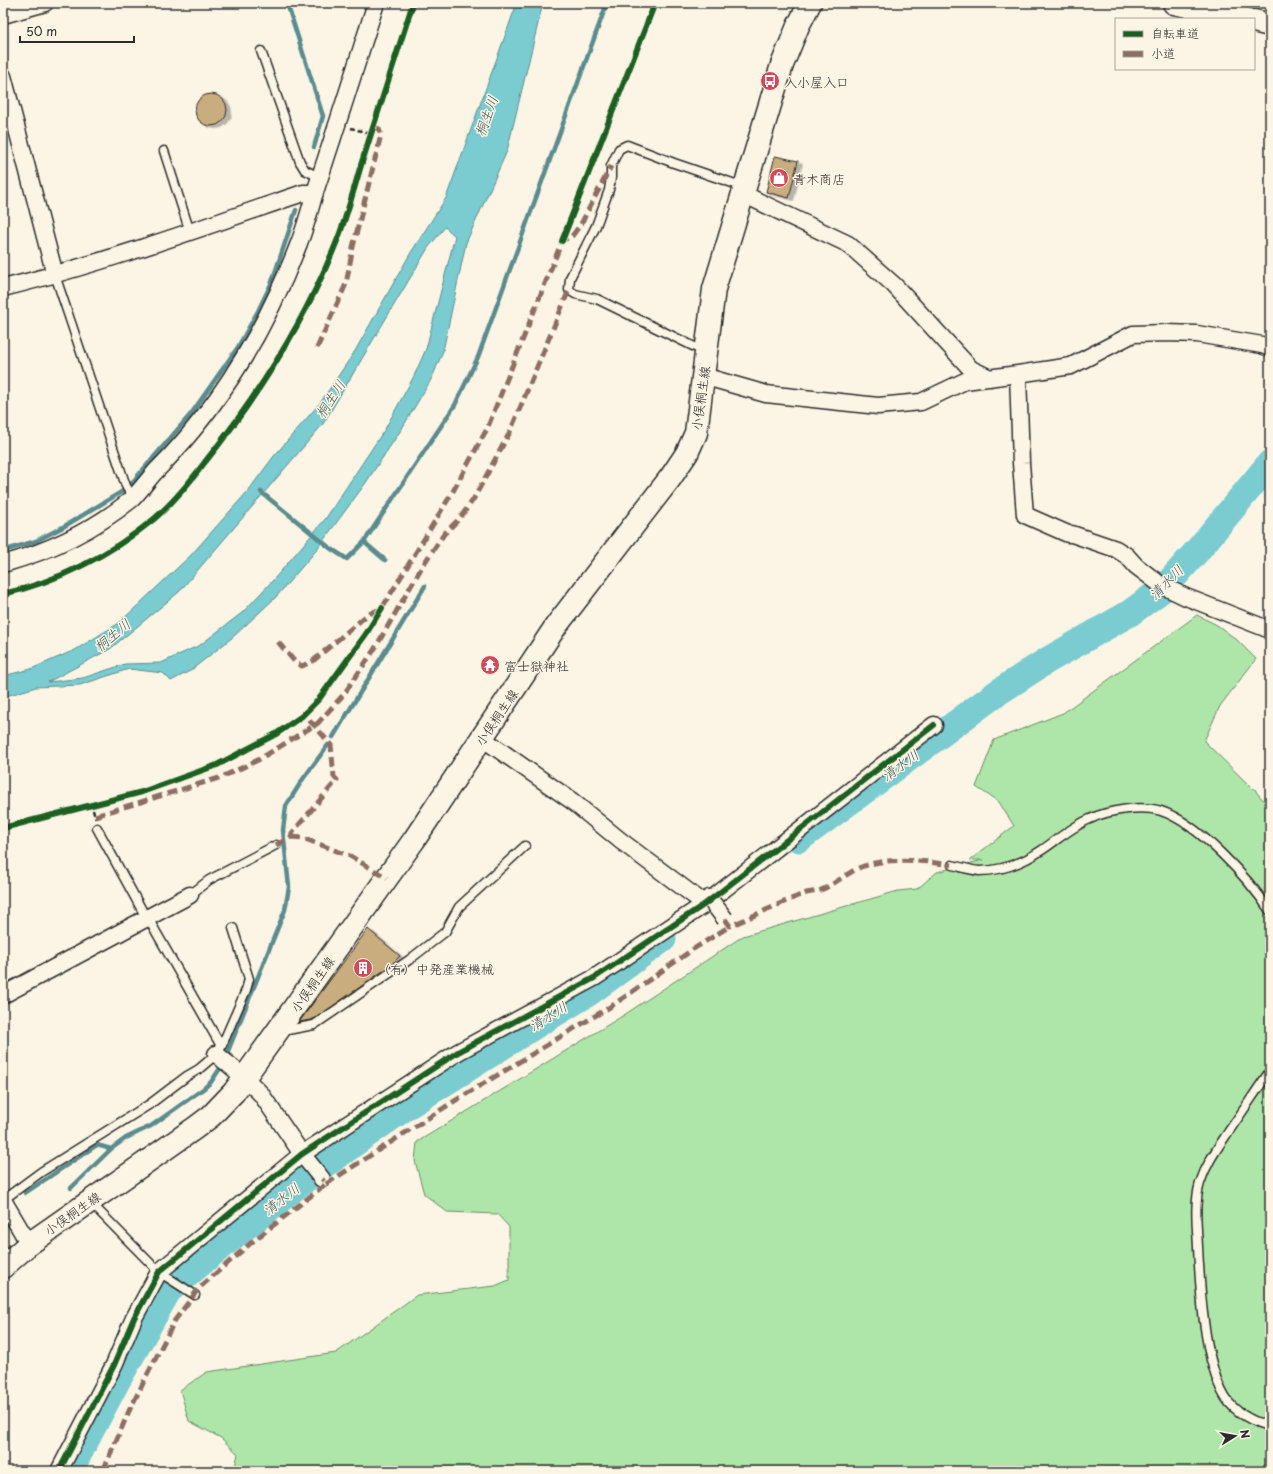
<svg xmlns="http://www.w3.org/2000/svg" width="1273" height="1474" font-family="'Playpen Sans','Klee One',sans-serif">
  <defs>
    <filter id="shadow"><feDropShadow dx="4.5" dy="2.5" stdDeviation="0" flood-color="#0004"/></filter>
  </defs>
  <rect width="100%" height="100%" fill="#fcf5e5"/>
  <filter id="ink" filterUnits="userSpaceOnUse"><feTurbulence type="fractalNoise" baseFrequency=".025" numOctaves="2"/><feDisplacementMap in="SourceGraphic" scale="8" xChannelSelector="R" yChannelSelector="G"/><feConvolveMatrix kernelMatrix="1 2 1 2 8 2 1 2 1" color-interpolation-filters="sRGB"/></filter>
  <g filter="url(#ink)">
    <!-- green -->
    <path fill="#aee6a9" stroke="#6c886a" d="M 1197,615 L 1217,625 L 1236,639 L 1256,659 L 1220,706 L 1204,741 L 1253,789 L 1255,789 L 1257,793 L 1270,807 L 1270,1471 L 234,1471 L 238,1454 L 221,1438 L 189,1421 L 180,1390 L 207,1372 L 336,1353 L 417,1295 L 495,1286 L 509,1280 L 509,1227 L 497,1214 L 447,1212 L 424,1194 L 415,1161 L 417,1142 L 624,1015 L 743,936 L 898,891 L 917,889 L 937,872 L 983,860 L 970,860 L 1014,826 L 999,802 L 976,787 L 994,740 L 1063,713 Z"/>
    <!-- water -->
    <path fill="#7accd1" stroke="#5a8c8f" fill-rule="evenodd" d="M 517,3 L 543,3 L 507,151 L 466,243 L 443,351 L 432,378 L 401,430 L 365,484 L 314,553 L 276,597 L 233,637 L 190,671 L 171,681 L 163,673 L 129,669 L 80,685 L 36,687 L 3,697 L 3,676 L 31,669 L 75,650 L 119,623 L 191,555 L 248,491 L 274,456 L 320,403 L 355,351 L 410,254 L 446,198 ZM 445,227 L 455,236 L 426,349 L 414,376 L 385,429 L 326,518 L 275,578 L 243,612 L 200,645 L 161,663 L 125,664 L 83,678 L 48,682 L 110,649 L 179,592 L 323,424 L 428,248 Z"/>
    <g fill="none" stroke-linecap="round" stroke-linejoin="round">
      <!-- stream -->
      <path stroke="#5a8c8f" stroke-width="4.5" d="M 287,3 L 323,116 L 314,147
        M 261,492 L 330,548 L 347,559 L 364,542
        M 3,551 L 36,541 L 63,527 L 123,491 L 130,485 L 191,414 L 238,347 L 258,311 L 272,282 L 296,210
        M 385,560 L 364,542 L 455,405 L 478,357 L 607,3
        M 333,737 L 425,586
        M 228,1051 L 285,910 L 289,887 L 283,830 L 286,806 L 303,779 L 328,745
        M 71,1188 L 111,1149 L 126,1138 L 151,1126 L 203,1089 L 211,1082 L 221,1067
        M 25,1193 L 97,1145 L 111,1149"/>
      <!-- river -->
      <path stroke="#7accd1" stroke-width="27" d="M 799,839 L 997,693 L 1048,660 L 1130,613 L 1164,588 L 1197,551 L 1270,463
        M 71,1471 L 75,1461 L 117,1381 L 168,1291 L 214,1252 L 312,1174 L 363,1137 L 409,1105 L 487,1056 L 539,1023 L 587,994 L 663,939"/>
    </g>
    <!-- building -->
    <path fill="#c9ad7f" stroke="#2b2b2b" filter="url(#shadow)" d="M195 110a16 16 0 1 1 32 0a16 16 0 1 1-32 0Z
      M 775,156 L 798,161 L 789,198 L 766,192 Z
      M 368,929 L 400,956 L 389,967 L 317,1017 L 311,1020 L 299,1022 Z"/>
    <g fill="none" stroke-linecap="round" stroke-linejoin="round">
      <!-- service casing -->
      <g stroke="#2b2b2b" stroke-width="11">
        <path id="service" d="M 261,51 L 300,162 L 305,170 L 321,178
          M 164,151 L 190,232
          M 55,275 L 126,486 L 133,498
          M 705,352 L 597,299 L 575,294 L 569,290 L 570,278 L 596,226 L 609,190 L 611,178 L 611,166 L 619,149 L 627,145 L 674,163 L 744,187
          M 97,828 L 143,912 L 152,925 L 221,1046
          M 952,865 C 961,867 970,870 979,871 C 1001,871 1024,862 1042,850 C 1057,840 1073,826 1090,819 C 1108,810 1142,805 1161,811 C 1198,823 1249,879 1270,911
          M 190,895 L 209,880 L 276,845
          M 282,1031 L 314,1025 L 409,960 L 445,932 L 459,907 L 525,846
          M 1270,1071 C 1256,1091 1243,1111 1229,1131 C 1217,1149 1207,1162 1200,1183 C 1194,1203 1197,1226 1198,1247 C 1200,1288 1204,1362 1225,1397 C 1234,1412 1254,1423 1270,1426
          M 3,1200 L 41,1172 L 150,1104 L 187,1076 L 199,1069 L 219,1052 L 246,990 L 249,979 L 233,928
          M 91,1203 L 159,1272 L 195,1295"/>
      </g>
      <!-- minor casing -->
      <g stroke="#2b2b2b" stroke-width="19">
        <path id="minor" d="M 3,15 L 45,3
          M 3,76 L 55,275
          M 743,194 L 848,244 L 894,285 L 971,369 L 990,378
          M 3,288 C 105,263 204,227 303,193 L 315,193
          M 1018,374 L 1021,463 L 1025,515 L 1068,534 L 1072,534 L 1116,549 L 1127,556 L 1136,566 L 1161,585 L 1186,597 L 1270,630
          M 703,376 L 766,394 L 878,406 L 921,402 L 965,381 L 1018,374 L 1071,366 L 1133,334 L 1167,333 L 1197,334 L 1262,345 L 1270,348
          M 3,564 C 50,551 94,530 132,499 C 140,491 147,481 155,472 C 219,408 267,327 299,243 C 306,226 310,209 315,192 C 336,129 356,66 376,3
          M 482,738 L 572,801 L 621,841 L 705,904 L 709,898
          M 3,995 L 190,895
          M 216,1054 L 245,1078 L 261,1094 L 302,1154 L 322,1179
          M 3,1200 L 29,1244
          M 59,1471 L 114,1365 L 134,1318 L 159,1272 L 302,1154 L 458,1052 L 594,978 L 705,904 L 934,725"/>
      </g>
      <!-- secondary casing -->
      <g stroke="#2b2b2b" stroke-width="25">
        <path id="secondary" d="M 1174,3 L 1246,19
          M 1254,21 L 1270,25
          M 3,1267 L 29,1244 L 195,1128 L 211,1116 L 234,1092 L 414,840 L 556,626 L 671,477 L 687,453 L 696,433 L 714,289 L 782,65 L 798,26 L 810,3"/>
      </g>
      <!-- path -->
      <path stroke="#2b2b2b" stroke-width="2.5" stroke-dasharray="4 3" stroke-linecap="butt" d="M 351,128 L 371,134
        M 93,810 L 95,818"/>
      <!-- service -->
      <use href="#service" stroke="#fcf5e5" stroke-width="8"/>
      <!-- minor -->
      <use href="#minor" stroke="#fcf5e5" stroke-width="16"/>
      <!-- secondary -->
      <use href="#secondary" stroke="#fcf5e5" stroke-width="22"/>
      <!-- minor-bridge casing -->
      <g stroke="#2b2b2b" stroke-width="19" stroke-linecap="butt">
        <path id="minor-bridge" d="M 709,898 L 725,919"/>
      </g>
      <!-- minor-bridge -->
      <use href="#minor-bridge" stroke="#fcf5e5" stroke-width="16"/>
      <!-- quiet -->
      <path stroke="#8d6e63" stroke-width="5" stroke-dasharray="10 5" stroke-linecap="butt" d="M 317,348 L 346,284 L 353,247 L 381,135 L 379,129 L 374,126
        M 278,642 L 295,662 L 302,666 L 313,661 L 367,615 L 382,608 L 452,493 L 487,429 L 562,241 L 572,236 L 581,224 L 611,166
        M 95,816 L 222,777 L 258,760 L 318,723 L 344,694 L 374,650 L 423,565 L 444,534 L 460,518 L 473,500 L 510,432 L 569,290
        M 291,837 L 303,838 L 350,856 L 387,878
        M 276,845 L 291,837 L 292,833 L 337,780 L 334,777 L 331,745 L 315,726 L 303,715
        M 725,919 L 730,926 C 754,916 778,904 803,894 C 809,892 815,892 821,890 C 835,884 847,873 861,867 C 891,856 922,861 952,865
        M 326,1184 L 453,1102 L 613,1005 L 695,948 L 730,926
        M 103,1471 L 129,1411 L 175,1320 L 199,1288 L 252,1242 L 326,1184 L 322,1179"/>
      <!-- cycleway casing -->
      <g stroke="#fcf5e5" stroke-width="8">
        <path id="cycleway" d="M 562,241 L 655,3
          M 3,594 C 58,582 111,554 154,519 C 174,502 190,482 205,462 C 258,396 305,321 337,241 C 347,216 354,188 362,162 C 379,109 396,56 413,3
          M 3,828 L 142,792 L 217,765 L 276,734 L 302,716 L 319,699 L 366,634 L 382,608
          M 59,1471 L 114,1365 L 134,1318 L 159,1272 L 302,1154 L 458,1052 L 594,978 L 705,904 L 934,725"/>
      </g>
      <!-- cycleway -->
      <use href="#cycleway" stroke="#1b5e20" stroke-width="6"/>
    </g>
  </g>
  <!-- icons -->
  <defs>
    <g id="bus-disc" transform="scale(1)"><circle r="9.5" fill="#d1495b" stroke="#fcf5e5"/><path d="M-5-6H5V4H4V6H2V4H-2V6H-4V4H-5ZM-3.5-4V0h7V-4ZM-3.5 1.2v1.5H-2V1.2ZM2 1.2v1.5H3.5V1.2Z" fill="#fff"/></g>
    <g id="shop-disc" transform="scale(1)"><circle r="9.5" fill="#d1495b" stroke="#fcf5e5"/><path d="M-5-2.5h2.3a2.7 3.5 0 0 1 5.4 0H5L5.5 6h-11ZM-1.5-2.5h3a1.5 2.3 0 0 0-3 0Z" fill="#fff"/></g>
    <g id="temple-disc" transform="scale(1)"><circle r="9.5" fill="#d1495b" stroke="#fcf5e5"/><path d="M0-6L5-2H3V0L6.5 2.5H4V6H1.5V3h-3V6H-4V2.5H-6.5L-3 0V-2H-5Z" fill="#fff"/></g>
    <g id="building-disc" transform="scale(1)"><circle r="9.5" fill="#d1495b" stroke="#fcf5e5"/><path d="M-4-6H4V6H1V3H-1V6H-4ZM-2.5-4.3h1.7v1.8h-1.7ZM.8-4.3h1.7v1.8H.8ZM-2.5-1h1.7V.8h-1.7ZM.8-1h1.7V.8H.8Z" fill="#fff"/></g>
  </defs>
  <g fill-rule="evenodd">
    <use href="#bus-disc" x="770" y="81"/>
    <use href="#shop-disc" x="779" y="178"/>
    <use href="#temple-disc" x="490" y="665"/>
    <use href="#building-disc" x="363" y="968"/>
  </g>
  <g text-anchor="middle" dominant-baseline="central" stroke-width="3" stroke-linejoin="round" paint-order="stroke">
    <!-- poi labels -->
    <g font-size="13" fill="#2b2b2b" stroke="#fcf5e5" text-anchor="start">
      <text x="784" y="81">入小屋入口</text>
      <text x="793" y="178">青木商店</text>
      <text x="504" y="665">富士獄神社</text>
      <text x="377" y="968">（有）中発産業機械</text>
    </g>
    <!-- street labels -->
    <g font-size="13" fill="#2b2b2b" stroke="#fcf5e5">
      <text transform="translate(700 398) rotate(-82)">小俣桐生線</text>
      <text transform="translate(496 717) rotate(-56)">小俣桐生線</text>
      <text transform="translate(312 984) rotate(-55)">小俣桐生線</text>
      <text transform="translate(72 1213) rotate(-35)">小俣桐生線</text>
    </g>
    <!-- water labels -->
    <g font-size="14" font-style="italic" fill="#435b5d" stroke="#fcf5e5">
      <text transform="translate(486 116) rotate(-70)">桐生川</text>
      <text transform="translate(330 399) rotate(-57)">桐生川</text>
      <text transform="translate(1166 582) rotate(-45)">清水川</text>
      <text transform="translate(112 635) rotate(-39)">桐生川</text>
      <text transform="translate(900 765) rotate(-36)">清水川</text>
      <text transform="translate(548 1016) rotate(-32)">清水川</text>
      <text transform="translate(281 1199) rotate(-38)">清水川</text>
    </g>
  </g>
  <!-- margin -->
  <rect width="1273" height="1474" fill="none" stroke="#fcf5e5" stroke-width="16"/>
  <rect x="8" y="8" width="1257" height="1458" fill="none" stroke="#2b2b2b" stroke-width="1.5" filter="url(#ink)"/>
  <!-- legend -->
  <rect x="1115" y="18" width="140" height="52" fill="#fcf5e5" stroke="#a8a49b"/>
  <rect x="1123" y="31" width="20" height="6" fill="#1b5e20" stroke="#a8a49b"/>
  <text x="1151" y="38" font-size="12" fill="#2b2b2b">自転車道</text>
  <rect x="1123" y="51" width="20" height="6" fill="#8d6e63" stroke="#a8a49b"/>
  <text x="1151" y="58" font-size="12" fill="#2b2b2b">小道</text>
  <!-- north arrow -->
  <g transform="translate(1235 1436) rotate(79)" stroke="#fcf5e5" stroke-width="3" paint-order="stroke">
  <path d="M0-3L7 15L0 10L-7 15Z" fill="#2b2b2b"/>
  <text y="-6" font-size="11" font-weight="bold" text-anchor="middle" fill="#2b2b2b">N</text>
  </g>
  <!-- scale -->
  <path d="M20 36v6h114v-6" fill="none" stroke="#2b2b2b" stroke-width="2"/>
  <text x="26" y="36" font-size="12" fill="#2b2b2b" stroke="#fcf5e5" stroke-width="3" paint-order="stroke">50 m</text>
</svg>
